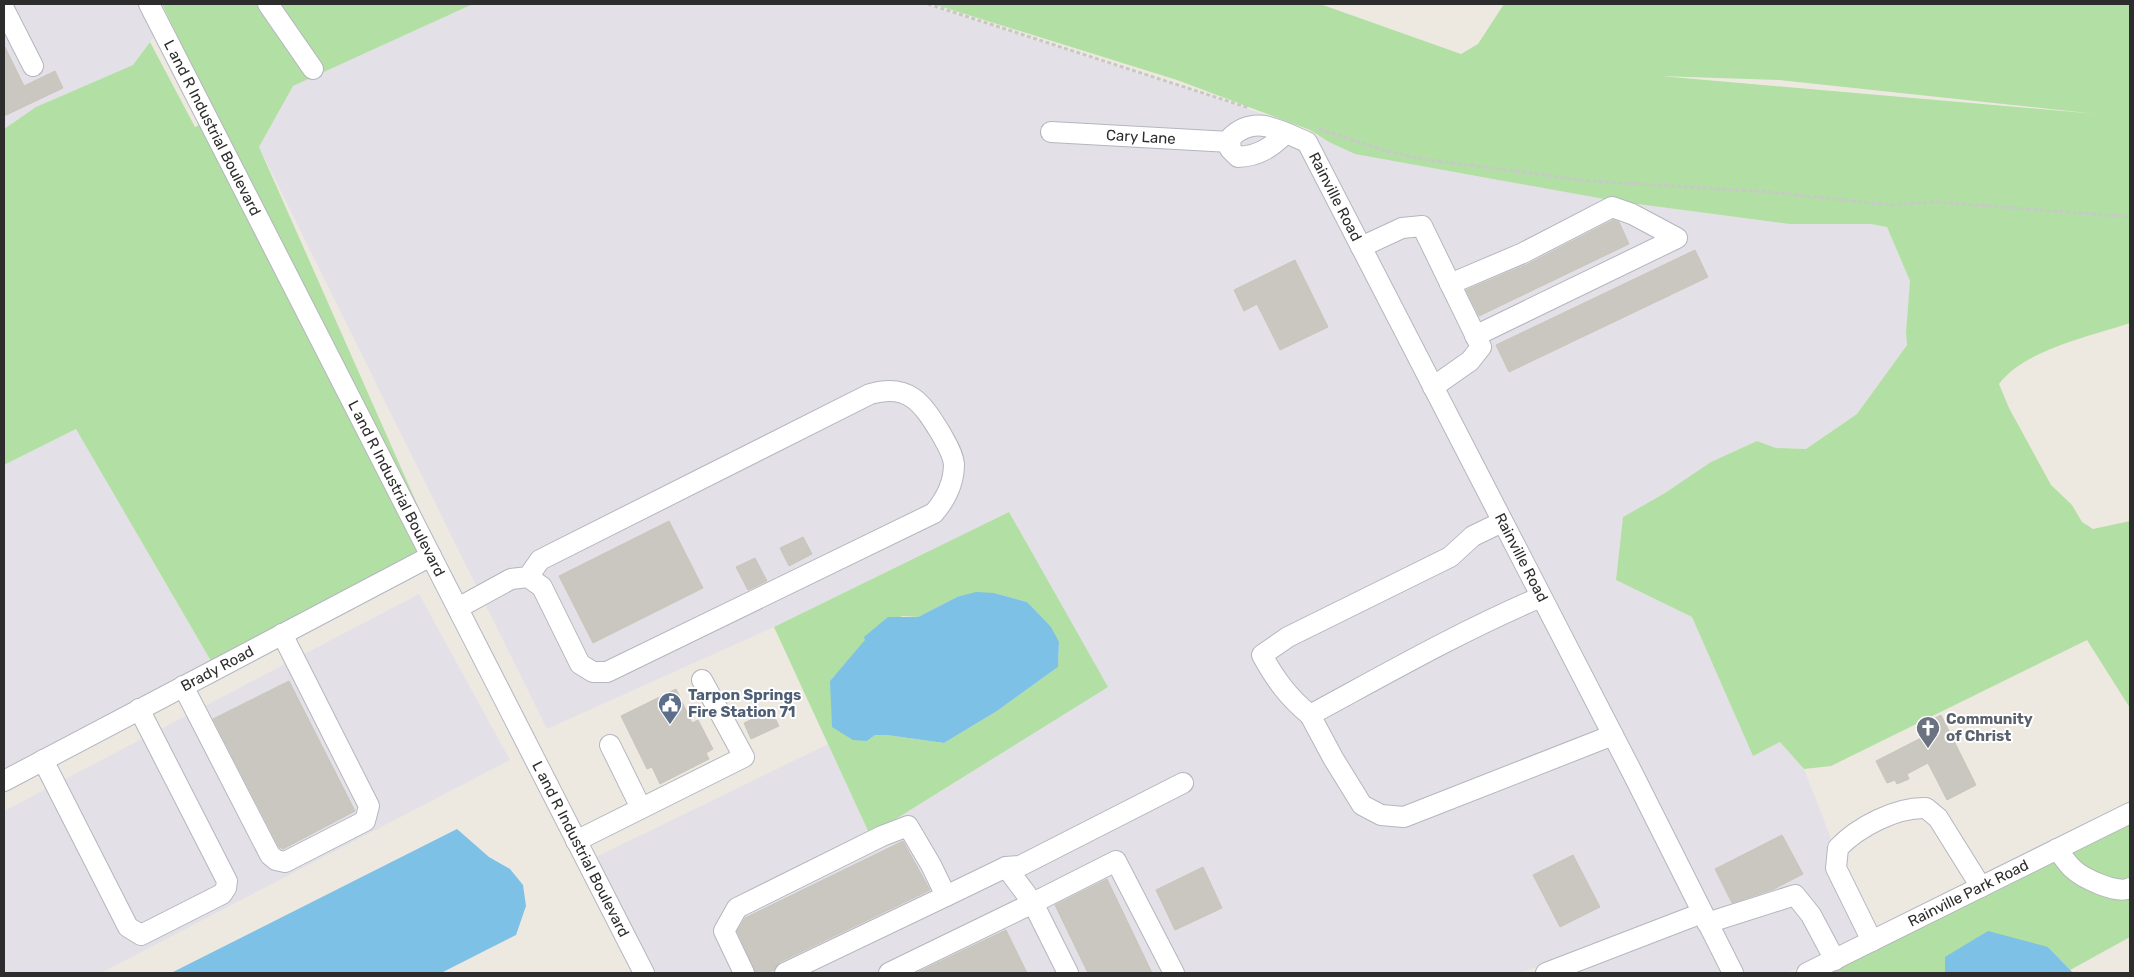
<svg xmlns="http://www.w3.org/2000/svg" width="2134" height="977" font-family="Rubik,sans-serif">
  <rect width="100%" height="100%" fill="#ede9e1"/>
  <!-- industrial -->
  <path fill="#e3e1e7" d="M 4,4 L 140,4 L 155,35 L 133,65 L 36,107 L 4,129 Z
    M 473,4 L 923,4 L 1288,122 L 1355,154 L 1615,201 L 1789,224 L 1871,224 L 1887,227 L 1910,281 L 1906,332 L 1907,345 L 1857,414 L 1806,449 L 1776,448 L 1757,441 L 1711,462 L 1665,493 L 1623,517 L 1616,580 L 1692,617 L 1753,756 L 1780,742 L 1804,769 L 1868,933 L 1787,973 L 1742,973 L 1625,777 L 1690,908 L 1521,973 L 653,973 L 594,858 L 828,744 L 870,835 L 1107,687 L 1009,512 L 774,627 L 547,729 L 259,147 L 293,86 Z
    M 76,429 L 211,661 L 4,770 L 4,465 Z
    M 419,594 L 510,760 L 101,973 L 4,973 L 4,811 Z
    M 1698,924 L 1724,973 L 1572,973 Z"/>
  <!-- green -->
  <path fill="#b2dfa3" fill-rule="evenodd" d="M 162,4 L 473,4 L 293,86 L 259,147 L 437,549 L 216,117 Z
    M 933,4 L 1320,4 L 1461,54 L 1478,44 L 1504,4 L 2130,4 L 2130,323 C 2091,336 2024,350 1999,384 L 2009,408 L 2051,485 L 2072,505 L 2082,522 L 2093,529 L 2130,521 L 2130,708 L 2087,640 L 1831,766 L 1804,769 L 1780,742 L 1753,756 L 1692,617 L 1616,580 L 1623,517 L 1665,493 L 1711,462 L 1757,441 L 1776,448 L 1806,449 L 1857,414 L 1907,345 L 1906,332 L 1910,281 L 1887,227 L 1871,224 L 1789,224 L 1615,201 L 1355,154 L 1329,142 L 1310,130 L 1177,80 ZM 1659,76 L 1779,80 L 2097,114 L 1660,76 Z
    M 150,42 L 195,127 L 201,124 L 419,551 L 211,661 L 76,429 L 4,465 L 4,129 L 36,107 L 133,65 Z
    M 1009,512 L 1108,687 L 870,835 L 774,627 ZM 994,593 L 1027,602 L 1059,642 L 1058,667 L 997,711 L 944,743 L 887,735 L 875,735 L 867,741 L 830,681 L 866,640 L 902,616 L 918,617 L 957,597 Z
    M 2130,824 L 2130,937 L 2072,969 L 2070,970 L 2048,947 L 1945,957 L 1945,973 L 1828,973 Z"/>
  <!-- water -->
  <path fill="#7ec1e6" d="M 976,592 L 994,593 L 1027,602 L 1051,627 L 1059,642 L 1058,667 L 997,711 L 944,743 L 887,735 L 875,735 L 867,741 L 853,740 L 832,727 L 830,681 L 865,640 L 864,637 L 888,617 L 918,617 L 957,597 Z
    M 457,829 L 489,857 L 510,869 L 523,885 L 526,906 L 516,935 L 441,973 L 171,973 Z
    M 1988,931 L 2048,947 L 2073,973 L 1945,973 L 1945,957 Z"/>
  <!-- building -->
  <path fill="#c9c7bf" stroke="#c9c5ba" d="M 4,45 L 24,86 L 55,71 L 63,88 L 4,116 Z
    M 1613,220 L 1619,222 L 1629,244 L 1479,316 L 1466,290 L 1528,264 Z
    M 1695,250 L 1708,277 L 1509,372 L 1496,345 Z
    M 1295,260 L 1328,327 L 1280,350 L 1257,304 L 1244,311 L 1234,290 Z
    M 669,521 L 703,588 L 593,643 L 559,576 Z
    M 803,537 L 812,554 L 789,566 L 780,548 Z
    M 755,558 L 767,581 L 748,590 L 736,567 Z
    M 289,681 L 355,811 L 283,849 L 279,847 L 213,719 Z
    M 676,689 L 692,723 L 698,720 L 713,749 L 706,753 L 709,759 L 660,784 L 652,767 L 647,769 L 621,716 Z
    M 771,710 L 779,726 L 751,739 L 744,723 Z
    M 1941,715 L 1976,785 L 1947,800 L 1928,763 L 1907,774 L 1909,779 L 1897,784 L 1895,780 L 1887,783 L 1876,761 L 1923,737 L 1917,727 Z
    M 1782,835 L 1803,874 L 1774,889 L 1732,903 L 1715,869 Z
    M 903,841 L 930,890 L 780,962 L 774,970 L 766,973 L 756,973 L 737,931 L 745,918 Z
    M 1573,855 L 1600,907 L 1560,927 L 1533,875 Z
    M 1203,867 L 1222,908 L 1175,930 L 1156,890 Z
    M 1107,879 L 1152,973 L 1088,973 L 1055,905 Z
    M 1006,930 L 1027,973 L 916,973 Z"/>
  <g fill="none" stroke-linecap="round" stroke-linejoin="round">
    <!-- minor casing -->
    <g stroke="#b4b6bf" stroke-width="22">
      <g id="minor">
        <path id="s1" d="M 149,4 L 644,973"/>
        <path d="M 268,4 L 313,69"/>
        <path d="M 4,9 L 33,66"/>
        <path id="s2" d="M 1051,132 L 1230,142"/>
        <path id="s3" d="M 1286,133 C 1272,147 1259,156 1238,157 L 1230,149 L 1231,137 C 1256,114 1280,131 1307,142 L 1633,774 L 1733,973"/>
        <path d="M 1361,247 L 1402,228 L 1422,226 L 1481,347 L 1470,361 L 1433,387"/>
        <path d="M 1450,284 L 1523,253 L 1612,207 L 1632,214 L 1677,238 L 1475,336"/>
        <path d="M 1541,597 C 1461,631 1386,674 1310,715 L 1333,758 L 1362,805 L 1381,815 L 1404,817 L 1613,735"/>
        <path d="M 458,608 L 511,579 L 528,577 L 542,587 L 580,664 L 593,672 L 607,672 L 934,513 C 946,499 954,482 954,464 C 953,453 945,441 940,432 C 922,403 909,383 870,394 L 540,560 L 528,577"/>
        <path d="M 183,686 L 270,855 L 276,860 L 285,862 L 365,821 L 369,806 L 282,634"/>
        <path d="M 1310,715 C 1288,697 1275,679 1262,655 L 1288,637 L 1450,557 L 1473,536 L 1502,522"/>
        <path d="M 610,745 L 641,808"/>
        <path d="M 43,760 L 128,927 L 141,935 L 222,894 L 226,888 L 227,881 L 139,709"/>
        <path id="s4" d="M 4,781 L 431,556"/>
        <path d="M 576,841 L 744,757 L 702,680"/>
        <path d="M 2057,849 C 2062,856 2067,863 2072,868 C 2082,878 2118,895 2130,888"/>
        <path d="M 1006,867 L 1020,866 L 1183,783"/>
        <path d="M 946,896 L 1006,867 L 1033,903 L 1116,861 L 1174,973"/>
        <path d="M 1707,923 L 1795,895 L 1811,915 L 1835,960"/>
        <path d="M 1872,941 L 1836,868 L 1838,848 C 1858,827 1896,807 1926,808 L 1938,818 L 1981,887"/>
        <path d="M 744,973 L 724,931 L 737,908 L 882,836 L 908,826 L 931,865 L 946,896 L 785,973"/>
        <path d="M 889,973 L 1033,903 L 1068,973"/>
        <path d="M 1546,973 L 1702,913"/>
        <path id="s5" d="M 1807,973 L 2130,813"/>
      </g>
    </g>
    <!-- path -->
    <path stroke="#c8c8c8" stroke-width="3" stroke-dasharray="4 2.5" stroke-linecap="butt" d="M 928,4 L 1249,108
      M 1319,129 L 1383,150 L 1422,159 L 1590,181 L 1770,192 L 1890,205 L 1937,202 L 2130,217"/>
    <!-- minor -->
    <use href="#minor" stroke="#fff" stroke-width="20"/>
  </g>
  <!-- icons -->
  <defs>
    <g id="civic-pin" transform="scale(1.25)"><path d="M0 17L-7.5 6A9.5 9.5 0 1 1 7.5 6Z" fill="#5c6f8a" stroke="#fff"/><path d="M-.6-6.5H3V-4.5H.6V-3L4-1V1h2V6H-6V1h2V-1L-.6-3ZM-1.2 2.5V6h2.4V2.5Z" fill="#fff"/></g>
    <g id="church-pin" transform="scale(1.25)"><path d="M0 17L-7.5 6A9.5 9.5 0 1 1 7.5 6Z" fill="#6b7280" stroke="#fff"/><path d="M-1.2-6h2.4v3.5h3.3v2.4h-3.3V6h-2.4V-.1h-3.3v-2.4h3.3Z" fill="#fff"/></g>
  </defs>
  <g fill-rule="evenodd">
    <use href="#civic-pin" x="670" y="704"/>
    <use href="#church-pin" x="1928" y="728"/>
  </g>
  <g text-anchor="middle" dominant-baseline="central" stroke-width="4" stroke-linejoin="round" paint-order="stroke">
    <!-- street labels -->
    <g font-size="15" fill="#2d2d2d" stroke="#fff">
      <text stroke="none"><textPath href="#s1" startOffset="139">L and R Industrial Boulevard</textPath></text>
      <text stroke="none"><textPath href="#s2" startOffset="90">Cary Lane</textPath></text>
      <text stroke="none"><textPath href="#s3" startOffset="222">Rainville Road</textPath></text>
      <text stroke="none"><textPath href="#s1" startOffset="544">L and R Industrial Boulevard</textPath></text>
      <text stroke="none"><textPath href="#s3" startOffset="628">Rainville Road</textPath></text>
      <text stroke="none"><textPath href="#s4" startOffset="241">Brady Road</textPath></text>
      <text stroke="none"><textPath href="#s1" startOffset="949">L and R Industrial Boulevard</textPath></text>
      <text stroke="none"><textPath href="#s5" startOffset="180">Rainville Park Road</textPath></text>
    </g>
    <!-- service labels -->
    <g font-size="15" font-weight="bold" fill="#4e5e75" stroke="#fff" text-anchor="start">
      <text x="688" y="695">Tarpon Springs<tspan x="688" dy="17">Fire Station 71</tspan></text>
    </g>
    <!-- worship labels -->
    <g font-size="15" font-weight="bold" fill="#5b616d" stroke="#fff" text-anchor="start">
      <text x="1946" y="719">Community<tspan x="1946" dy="17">of Christ</tspan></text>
    </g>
  </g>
  <!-- border -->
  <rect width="2134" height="977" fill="none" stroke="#2d2d2d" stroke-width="10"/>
</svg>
